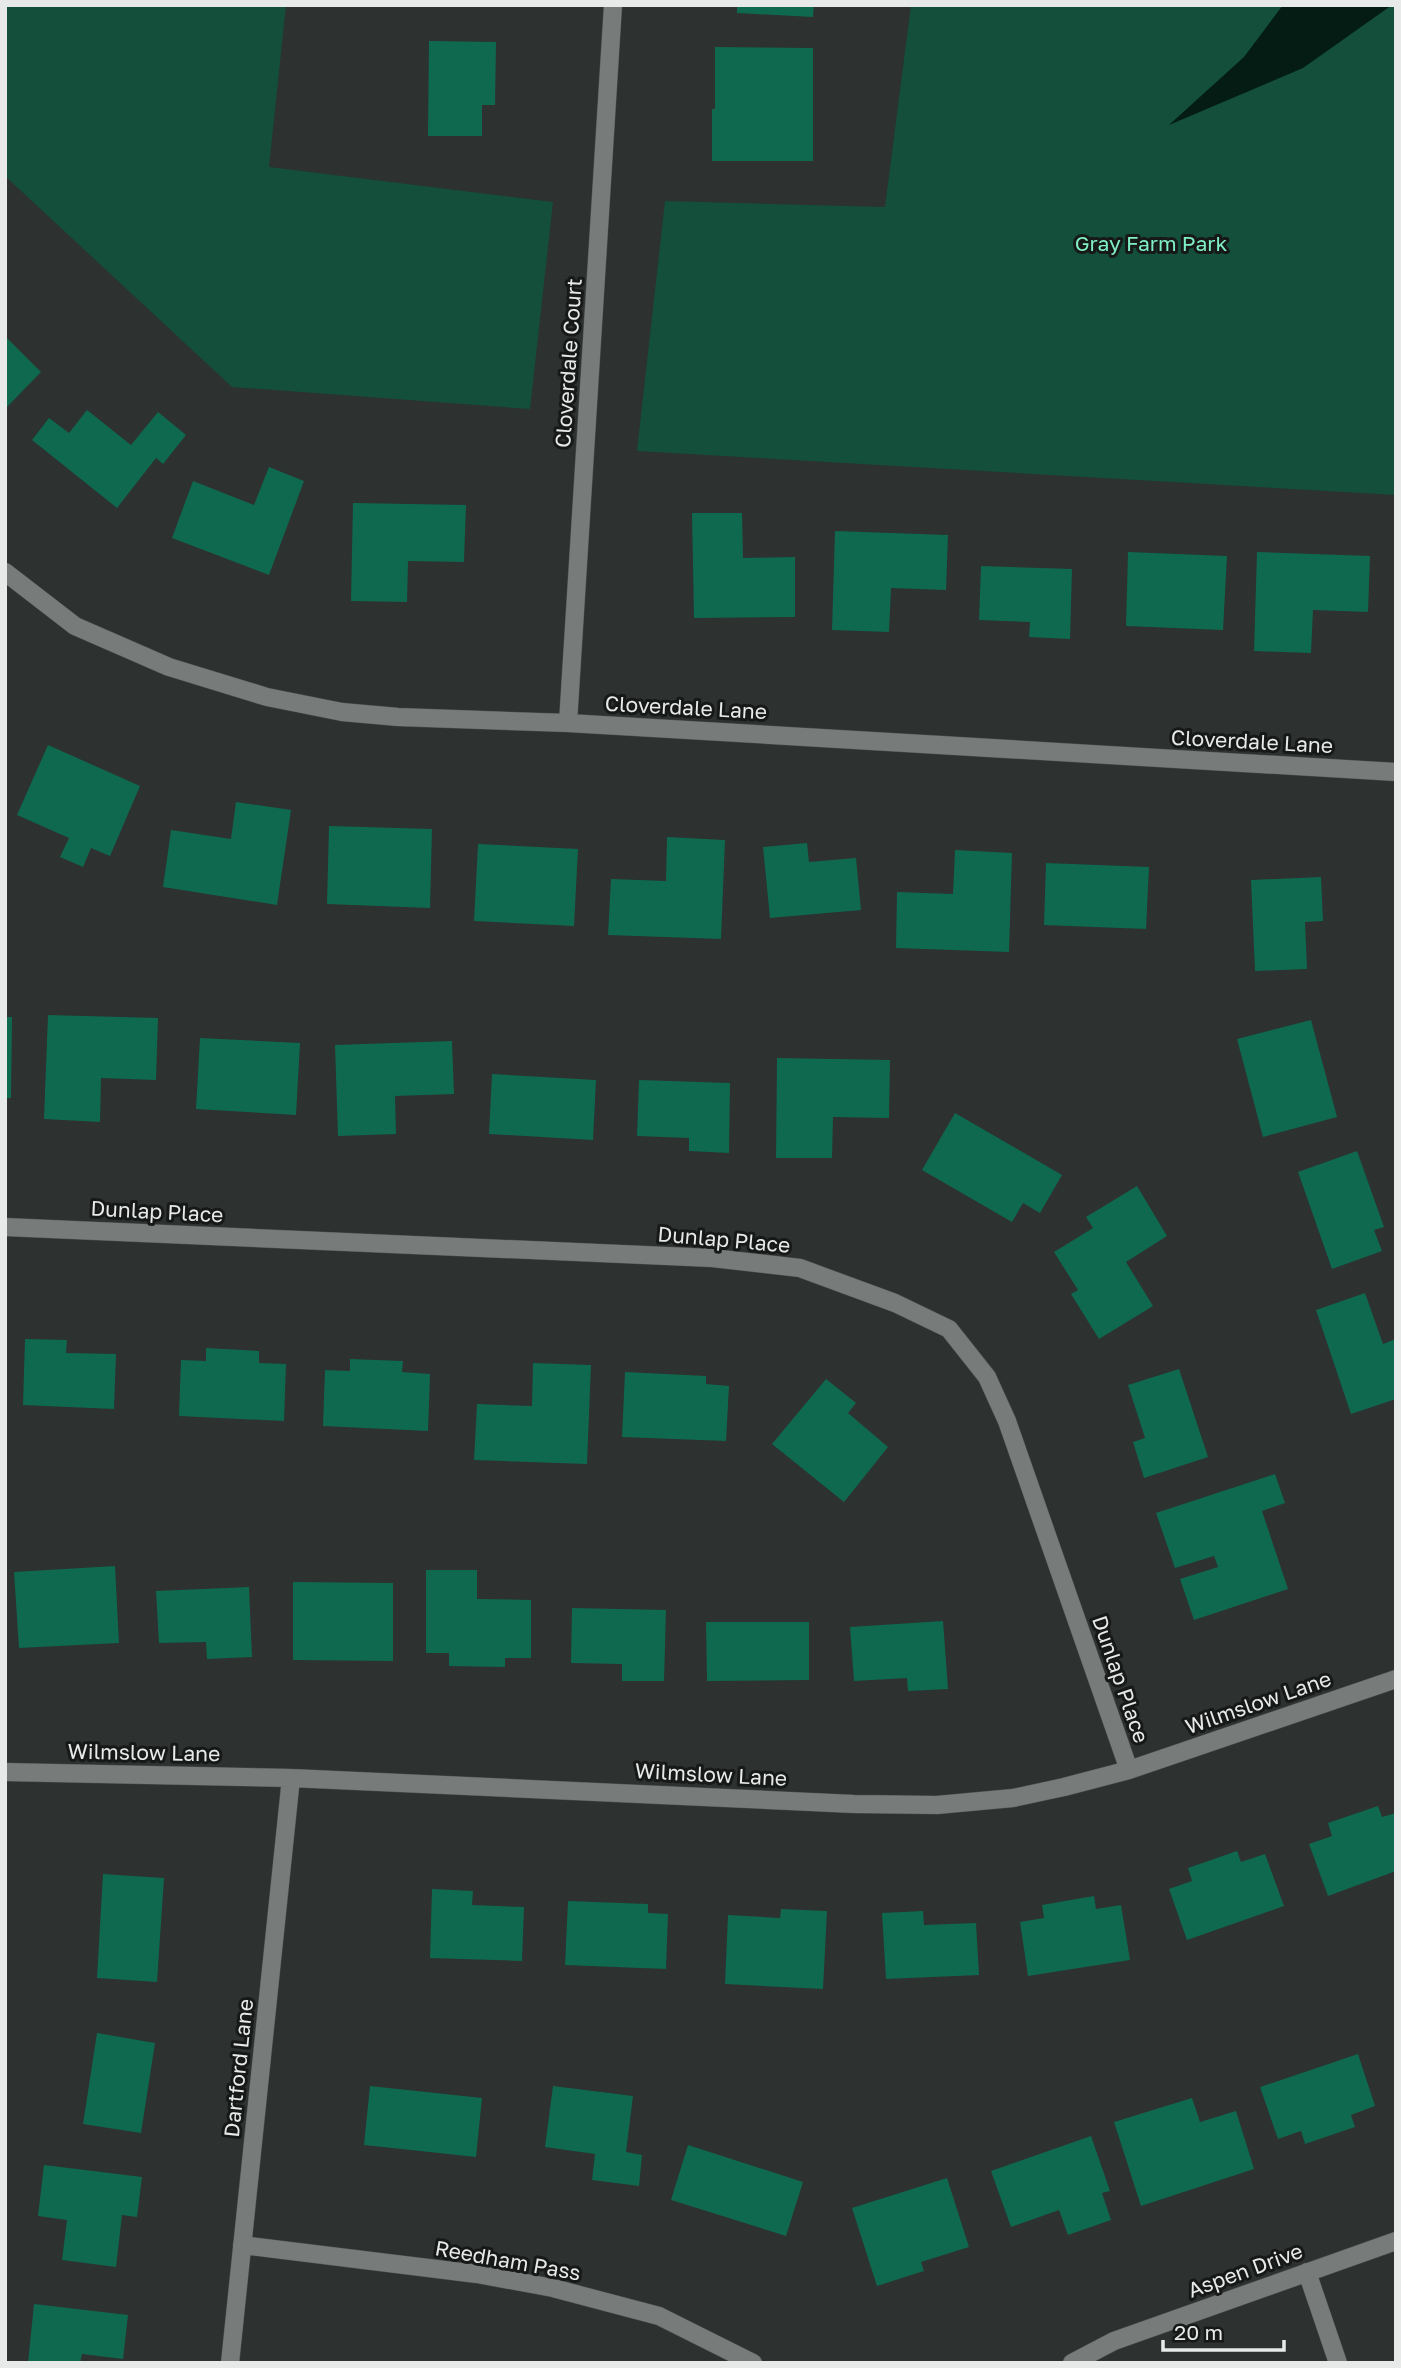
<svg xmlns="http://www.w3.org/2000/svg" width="1401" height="2368" font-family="'Golos Text',sans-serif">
  <rect width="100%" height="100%" fill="#2d3130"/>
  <!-- green -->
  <path fill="#134f3b" d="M 5,5 L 286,5 L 269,167 L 553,202 L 530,409 L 232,387 L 5,176 Z
    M 911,5 L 1396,5 L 1396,495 L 637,451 L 665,201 L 885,207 Z"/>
  <!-- water -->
  <path fill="#041c13" d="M 1283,5 L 1392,5 L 1303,68 L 1169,125 L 1244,57 Z"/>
  <!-- building -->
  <path fill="#0f694e" d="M 737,5 L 814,5 L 813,17 L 737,13 Z
    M 429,41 L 496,42 L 495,105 L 482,105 L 482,136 L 428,136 Z
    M 715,47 L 813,48 L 813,161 L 712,161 L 712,109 L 715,109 Z
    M 5,336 L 41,372 L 5,409 Z
    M 87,410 L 131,445 L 158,412 L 186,435 L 163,464 L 156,458 L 117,508 L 32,440 L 49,418 L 69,433 Z
    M 269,467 L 304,481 L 269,575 L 172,538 L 193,481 L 254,505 Z
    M 353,503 L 466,505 L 464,562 L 408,561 L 407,602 L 351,601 Z
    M 692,513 L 742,513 L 743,558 L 795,557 L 795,617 L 694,618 Z
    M 835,531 L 948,535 L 946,590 L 891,588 L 889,632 L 832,630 Z
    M 1128,552 L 1227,556 L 1223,630 L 1126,626 Z
    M 1257,552 L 1370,556 L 1368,612 L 1313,610 L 1311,653 L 1254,651 Z
    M 981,566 L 1072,569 L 1070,639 L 1029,637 L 1030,622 L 979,620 Z
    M 48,745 L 140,786 L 110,856 L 91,848 L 83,867 L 60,857 L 69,838 L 17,815 Z
    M 236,802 L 291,810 L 277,905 L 163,887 L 171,830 L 231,839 Z
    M 329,826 L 432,829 L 430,908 L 327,904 Z
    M 667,837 L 725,840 L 721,939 L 608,935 L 611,879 L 666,881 Z
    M 807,843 L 809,862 L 856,858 L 861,910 L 770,918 L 763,847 Z
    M 478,844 L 578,849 L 574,926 L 474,921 Z
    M 955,850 L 1012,853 L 1009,952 L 896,948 L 897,892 L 953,894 Z
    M 1046,863 L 1149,867 L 1146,929 L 1044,925 Z
    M 1321,877 L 1323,921 L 1305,922 L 1307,969 L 1255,971 L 1251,880 Z
    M 48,1015 L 158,1018 L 156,1080 L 101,1078 L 100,1122 L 44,1119 Z
    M 5,1017 L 12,1017 L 11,1098 L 5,1098 Z
    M 1311,1020 L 1337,1117 L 1263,1137 L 1237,1039 Z
    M 200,1038 L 300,1043 L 296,1115 L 196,1109 Z
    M 452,1041 L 454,1094 L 395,1096 L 396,1134 L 338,1136 L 335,1045 Z
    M 777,1058 L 890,1060 L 889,1118 L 833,1117 L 832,1158 L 776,1158 Z
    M 492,1074 L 596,1080 L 593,1140 L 489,1134 Z
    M 639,1080 L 730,1083 L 729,1153 L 689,1151 L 689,1138 L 637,1136 Z
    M 955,1113 L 1062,1175 L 1040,1213 L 1023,1203 L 1012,1222 L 922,1170 Z
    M 1357,1151 L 1384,1227 L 1374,1230 L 1382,1251 L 1332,1269 L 1298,1172 Z
    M 1137,1186 L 1167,1236 L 1126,1262 L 1153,1306 L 1099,1339 L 1071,1294 L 1078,1290 L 1054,1252 L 1093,1228 L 1086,1217 Z
    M 1365,1293 L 1383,1344 L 1396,1339 L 1396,1399 L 1351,1414 L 1316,1310 Z
    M 25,1339 L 67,1340 L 66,1353 L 116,1354 L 114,1409 L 23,1405 Z
    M 206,1348 L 259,1351 L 259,1363 L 286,1364 L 284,1421 L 179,1416 L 181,1360 L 206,1361 Z
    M 350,1359 L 403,1361 L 402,1372 L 430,1374 L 428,1431 L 323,1426 L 325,1370 L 350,1371 Z
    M 533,1363 L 591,1365 L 587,1464 L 474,1460 L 477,1404 L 532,1406 Z
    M 1179,1369 L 1208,1457 L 1144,1478 L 1133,1442 L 1145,1438 L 1128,1385 Z
    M 625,1372 L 706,1376 L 706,1384 L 729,1386 L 726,1441 L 622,1437 Z
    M 826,1379 L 856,1403 L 848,1413 L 888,1447 L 844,1502 L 772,1444 Z
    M 1275,1474 L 1285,1503 L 1262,1511 L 1288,1589 L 1194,1620 L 1180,1579 L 1218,1567 L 1214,1556 L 1175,1568 L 1156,1513 Z
    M 115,1566 L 119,1643 L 19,1648 L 14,1572 Z
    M 426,1570 L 477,1570 L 477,1599 L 531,1600 L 531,1658 L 505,1658 L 505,1667 L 449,1666 L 449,1653 L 426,1653 Z
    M 293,1582 L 393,1583 L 393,1661 L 293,1660 Z
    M 249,1587 L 252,1657 L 207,1659 L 206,1642 L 159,1643 L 156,1591 Z
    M 572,1608 L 666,1610 L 664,1681 L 622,1681 L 622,1664 L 571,1663 Z
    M 943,1621 L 948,1689 L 908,1691 L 907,1678 L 854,1681 L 850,1627 Z
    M 706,1622 L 809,1622 L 809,1680 L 707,1681 Z
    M 1378,1806 L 1382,1817 L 1396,1813 L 1396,1871 L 1328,1896 L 1309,1844 L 1332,1836 L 1328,1823 Z
    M 1237,1851 L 1241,1862 L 1265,1854 L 1284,1906 L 1187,1940 L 1169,1889 L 1192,1881 L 1188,1868 Z
    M 103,1874 L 164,1878 L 157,1982 L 97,1978 Z
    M 432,1889 L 473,1891 L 472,1905 L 524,1907 L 522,1961 L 430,1958 Z
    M 1094,1896 L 1096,1909 L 1121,1905 L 1130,1960 L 1028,1976 L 1020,1922 L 1044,1918 L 1042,1905 Z
    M 568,1901 L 648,1904 L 648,1913 L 668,1914 L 666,1969 L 565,1965 Z
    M 781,1909 L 827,1911 L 823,1989 L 725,1984 L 728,1915 L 780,1918 Z
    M 923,1911 L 924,1925 L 976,1923 L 979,1975 L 886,1979 L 882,1913 Z
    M 97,2033 L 155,2043 L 141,2133 L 83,2124 Z
    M 1358,2054 L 1375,2106 L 1351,2115 L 1355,2127 L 1305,2144 L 1301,2131 L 1278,2139 L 1260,2087 Z
    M 370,2086 L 482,2098 L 476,2157 L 364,2145 Z
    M 553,2086 L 633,2096 L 626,2152 L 642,2155 L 639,2186 L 592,2180 L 595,2154 L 545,2147 Z
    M 1192,2098 L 1200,2122 L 1236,2111 L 1254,2169 L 1141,2206 L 1114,2122 Z
    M 1091,2136 L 1110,2191 L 1102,2193 L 1111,2220 L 1068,2235 L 1059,2210 L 1011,2227 L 991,2171 Z
    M 688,2145 L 803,2182 L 786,2236 L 671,2200 Z
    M 44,2165 L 142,2177 L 137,2217 L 122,2215 L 116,2267 L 62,2260 L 67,2220 L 38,2216 Z
    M 947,2178 L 969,2247 L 921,2262 L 924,2271 L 877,2286 L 852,2208 Z
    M 34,2304 L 128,2315 L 123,2359 L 82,2354 L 80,2363 L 28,2363 Z"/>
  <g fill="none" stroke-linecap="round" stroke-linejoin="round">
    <!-- minor casing -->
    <g stroke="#4c4f4e" stroke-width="19">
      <path id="minor" d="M 5,572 L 75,626 L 169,667 L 267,697 L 342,712 L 398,717 L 568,723 L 1396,772
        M 568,723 L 613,5
        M 5,1227 L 712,1258 L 800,1268 L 895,1303 L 949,1329 L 987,1377 L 1007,1421 L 1129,1770
        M 5,1772 L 291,1778 L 854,1804 L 937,1805 L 1013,1798 L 1064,1787 L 1129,1770 L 1396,1679
        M 242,2245 L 477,2274 L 553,2288 L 659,2316 L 753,2363
        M 1307,2272 L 1338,2363
        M 230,2363 L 291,1778
        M 1072,2363 L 1114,2341 L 1396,2241"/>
    </g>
    <!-- minor -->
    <use href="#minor" stroke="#777b79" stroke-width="18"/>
  </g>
  <g text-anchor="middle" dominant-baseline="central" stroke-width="6" stroke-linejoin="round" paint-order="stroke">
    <!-- park labels -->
    <g font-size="21" fill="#7ff0c5" stroke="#171918">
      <text x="1151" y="243">Gray Farm Park</text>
    </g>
    <!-- street labels -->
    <g font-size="21" fill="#e7eae8" stroke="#171918">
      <text transform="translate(568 363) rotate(-86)">Cloverdale Court</text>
      <text transform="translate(686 707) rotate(3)">Cloverdale Lane</text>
      <text transform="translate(1252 741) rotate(3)">Cloverdale Lane</text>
      <text transform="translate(157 1211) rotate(3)">Dunlap Place</text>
      <text transform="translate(724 1239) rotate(5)">Dunlap Place</text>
      <text transform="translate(1121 1679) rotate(71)">Dunlap Place</text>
      <text transform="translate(1258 1702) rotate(-19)">Wilmslow Lane</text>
      <text transform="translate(144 1752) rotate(1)">Wilmslow Lane</text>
      <text transform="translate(711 1774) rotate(3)">Wilmslow Lane</text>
      <text transform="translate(238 2068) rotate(-84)">Dartford Lane</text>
      <text transform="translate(508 2260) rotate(10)">Reedham Pass</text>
      <text transform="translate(1245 2270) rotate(-20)">Aspen Drive</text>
    </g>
  </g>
  <!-- border -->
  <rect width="1401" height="2368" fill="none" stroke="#e7eae8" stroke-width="14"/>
  <!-- scale -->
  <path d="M1163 2340v10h121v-10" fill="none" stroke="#e7eae8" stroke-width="3.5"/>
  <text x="1174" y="2340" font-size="21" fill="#e7eae8" stroke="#171918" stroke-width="5" paint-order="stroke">20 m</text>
</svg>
